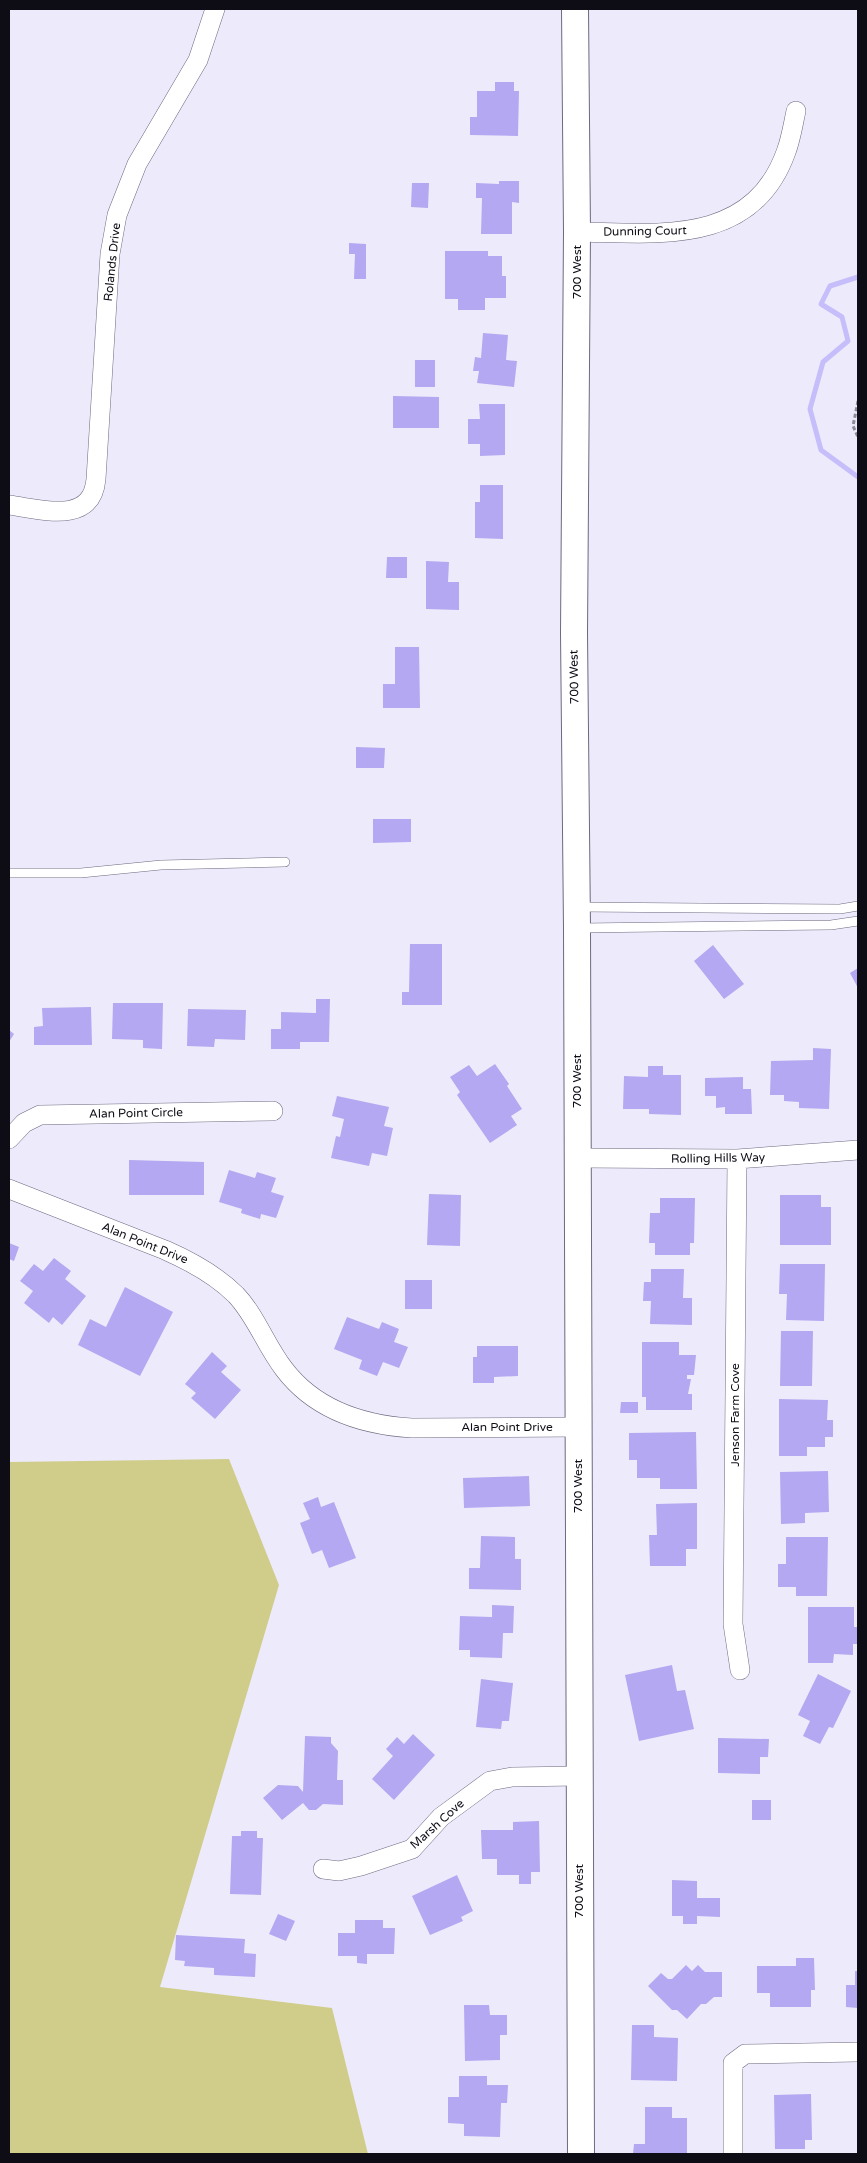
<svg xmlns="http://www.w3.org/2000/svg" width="867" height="2163" font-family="'Varela Round',sans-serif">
  <rect width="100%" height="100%" fill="#edebfb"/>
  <!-- green -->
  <path fill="#d0cd8b" d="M 229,1459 L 279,1585 L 160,1987 L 332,2008 L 368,2154 L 9,2154 L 9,1462 Z"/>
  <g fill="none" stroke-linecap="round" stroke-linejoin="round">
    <!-- stream -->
    <path stroke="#c6befa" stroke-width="5" d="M 858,277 L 830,286 L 821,304 L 842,317 L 848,341 L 823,362 L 810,409 L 821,450 L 858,477"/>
  </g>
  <!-- building -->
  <path fill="#b3a8f1" d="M 495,82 L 514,82 L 514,91 L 519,91 L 518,136 L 470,135 L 470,117 L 477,117 L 477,91 L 495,91 Z
    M 499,181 L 519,181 L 519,203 L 512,202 L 512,234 L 481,234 L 482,198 L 476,198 L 476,183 L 499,184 Z
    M 412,183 L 429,183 L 428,208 L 411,207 Z
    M 349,243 L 366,244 L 366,279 L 354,279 L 355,254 L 349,254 Z
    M 445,251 L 488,251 L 488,256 L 502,256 L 502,276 L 506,276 L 506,298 L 485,298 L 485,310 L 458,310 L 458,299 L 445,299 Z
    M 483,333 L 508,335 L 506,360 L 517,361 L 514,387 L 477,383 L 479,371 L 473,371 L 475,357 L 481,358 Z
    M 415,360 L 435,360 L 435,387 L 415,387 Z
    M 393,396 L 439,397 L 439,428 L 393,428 Z
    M 479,404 L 505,404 L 505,455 L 480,456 L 480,444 L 468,444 L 468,419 L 480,419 Z
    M 480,485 L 503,485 L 503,539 L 475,538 L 475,502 L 480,502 Z
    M 387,557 L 407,557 L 407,578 L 386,578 Z
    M 426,561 L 449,562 L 448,582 L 459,582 L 459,610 L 426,609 Z
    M 395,647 L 419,647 L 420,708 L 383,708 L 383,684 L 395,684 Z
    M 356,747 L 385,748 L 384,768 L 356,768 Z
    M 373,819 L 411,819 L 411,842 L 373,843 Z
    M 410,944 L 442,944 L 442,1005 L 402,1005 L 402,992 L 409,992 Z
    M 713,945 L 744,984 L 724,999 L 694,961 Z
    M 858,968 L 858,988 L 850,973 Z
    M 316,999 L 330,999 L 329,1042 L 300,1042 L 300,1049 L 271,1049 L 271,1029 L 281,1029 L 281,1012 L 316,1013 Z
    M 113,1003 L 163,1003 L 162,1049 L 143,1048 L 143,1040 L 112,1039 Z
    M 91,1007 L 92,1045 L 34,1045 L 34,1027 L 43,1026 L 42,1008 Z
    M 188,1009 L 246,1010 L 245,1040 L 215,1039 L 214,1047 L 187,1046 Z
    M 9,1030 L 14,1034 L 9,1042 Z
    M 813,1048 L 831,1049 L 829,1109 L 799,1108 L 799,1102 L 784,1101 L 784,1095 L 770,1095 L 771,1061 L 813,1060 Z
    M 495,1064 L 509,1084 L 507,1086 L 522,1109 L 511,1116 L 517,1125 L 490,1143 L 457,1095 L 460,1092 L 450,1077 L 469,1065 L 477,1076 Z
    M 648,1066 L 663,1066 L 663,1075 L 681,1075 L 681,1115 L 649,1114 L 649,1109 L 623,1109 L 624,1076 L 648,1077 Z
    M 743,1077 L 743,1089 L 751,1089 L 752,1114 L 725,1114 L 725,1107 L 716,1108 L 716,1096 L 705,1096 L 705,1078 Z
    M 337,1096 L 389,1107 L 384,1126 L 393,1128 L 387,1156 L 372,1153 L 369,1166 L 331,1158 L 336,1136 L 340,1137 L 344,1119 L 332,1116 Z
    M 129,1160 L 204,1162 L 204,1195 L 129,1195 Z
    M 229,1170 L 255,1178 L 257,1172 L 276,1178 L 271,1192 L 284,1196 L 276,1218 L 261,1214 L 260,1219 L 241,1213 L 242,1209 L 219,1202 Z
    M 429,1194 L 461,1195 L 460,1246 L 427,1245 Z
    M 780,1195 L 821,1195 L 821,1207 L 831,1207 L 831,1245 L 780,1245 Z
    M 660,1198 L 695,1198 L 694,1243 L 690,1243 L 690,1255 L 655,1255 L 655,1243 L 649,1243 L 650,1213 L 660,1213 Z
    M 9,1243 L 19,1247 L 14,1261 L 9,1259 Z
    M 54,1258 L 71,1271 L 65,1279 L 86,1296 L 62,1325 L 53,1317 L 49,1323 L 24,1303 L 33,1291 L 20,1281 L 34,1264 L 43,1271 Z
    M 780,1264 L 825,1264 L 824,1321 L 786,1320 L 787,1294 L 779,1294 Z
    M 651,1269 L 684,1269 L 683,1298 L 692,1298 L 692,1325 L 650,1324 L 651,1301 L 643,1301 L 644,1282 L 651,1282 Z
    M 405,1280 L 432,1280 L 432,1309 L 405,1309 Z
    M 125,1287 L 173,1312 L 140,1376 L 78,1345 L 90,1319 L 106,1327 Z
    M 347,1317 L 379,1329 L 382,1322 L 399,1329 L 394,1342 L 408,1347 L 399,1368 L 383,1362 L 377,1376 L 359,1369 L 362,1360 L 334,1349 Z
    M 781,1331 L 813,1331 L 812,1386 L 780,1386 Z
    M 642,1342 L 679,1342 L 679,1355 L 696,1355 L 694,1375 L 687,1375 L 687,1379 L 691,1379 L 688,1394 L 692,1394 L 692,1410 L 646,1410 L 646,1397 L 642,1397 Z
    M 477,1346 L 518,1346 L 518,1376 L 494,1377 L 494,1383 L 473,1383 L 473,1357 L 477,1357 Z
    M 212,1352 L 227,1366 L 221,1372 L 241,1390 L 215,1419 L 191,1398 L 196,1393 L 185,1384 Z
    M 779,1399 L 828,1400 L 827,1420 L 833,1420 L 833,1437 L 825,1437 L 825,1447 L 807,1447 L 807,1456 L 779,1456 Z
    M 621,1402 L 638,1402 L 638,1413 L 620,1413 Z
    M 696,1432 L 697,1489 L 660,1489 L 660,1478 L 637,1478 L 637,1460 L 629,1460 L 629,1433 Z
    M 828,1471 L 829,1512 L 805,1513 L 805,1523 L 781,1524 L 780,1472 Z
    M 529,1476 L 530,1506 L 464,1508 L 463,1478 Z
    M 318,1497 L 321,1507 L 334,1502 L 356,1558 L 329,1568 L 322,1550 L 312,1554 L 300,1523 L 310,1519 L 303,1503 Z
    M 697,1503 L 697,1549 L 686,1549 L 686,1566 L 650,1566 L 649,1535 L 657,1535 L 656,1504 Z
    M 481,1536 L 515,1537 L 515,1559 L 521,1559 L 521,1590 L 469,1589 L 469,1568 L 480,1568 Z
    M 786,1537 L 828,1537 L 827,1596 L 796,1596 L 796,1587 L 778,1587 L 778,1564 L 786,1564 Z
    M 492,1605 L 514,1606 L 513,1633 L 503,1633 L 502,1658 L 470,1657 L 470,1650 L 459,1650 L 460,1616 L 492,1617 Z
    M 808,1607 L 854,1607 L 854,1627 L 858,1627 L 858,1644 L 853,1644 L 853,1655 L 834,1654 L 833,1663 L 808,1663 Z
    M 672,1665 L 677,1691 L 685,1690 L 694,1729 L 639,1741 L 625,1675 Z
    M 818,1674 L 851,1691 L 833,1728 L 829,1727 L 820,1744 L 803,1736 L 810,1721 L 798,1715 Z
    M 481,1679 L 513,1683 L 509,1721 L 502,1721 L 501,1729 L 476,1727 Z
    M 413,1734 L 435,1755 L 394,1800 L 372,1779 L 393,1756 L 386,1749 L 397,1737 L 404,1744 Z
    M 305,1736 L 331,1737 L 331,1743 L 338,1751 L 337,1780 L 343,1780 L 343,1805 L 323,1804 L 316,1810 L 309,1810 L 303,1803 L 282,1820 L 263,1798 L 278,1785 L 298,1786 L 303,1792 Z
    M 718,1738 L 769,1739 L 768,1757 L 760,1757 L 760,1774 L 718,1773 Z
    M 752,1800 L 771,1800 L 771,1820 L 752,1820 Z
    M 539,1821 L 540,1872 L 531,1872 L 531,1884 L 519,1884 L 519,1875 L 497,1875 L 497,1859 L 482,1859 L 481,1830 L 513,1830 L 513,1822 Z
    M 241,1831 L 257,1831 L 257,1838 L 263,1838 L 261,1895 L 230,1894 L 232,1836 L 241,1836 Z
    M 457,1875 L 473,1911 L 461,1917 L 463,1921 L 430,1935 L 412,1896 Z
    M 672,1880 L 697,1881 L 697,1898 L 720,1898 L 720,1917 L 697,1916 L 697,1924 L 683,1924 L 683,1916 L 672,1916 Z
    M 278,1914 L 295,1921 L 286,1941 L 269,1934 Z
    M 355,1920 L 383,1920 L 383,1928 L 395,1928 L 394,1954 L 367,1954 L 367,1964 L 357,1963 L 357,1956 L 338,1956 L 338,1933 L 355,1933 Z
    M 176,1935 L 245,1939 L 244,1953 L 256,1954 L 255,1977 L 214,1975 L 214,1968 L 184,1966 L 185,1961 L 175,1960 Z
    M 796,1958 L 814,1958 L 815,1990 L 811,1990 L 811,2007 L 770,2007 L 770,1993 L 757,1993 L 757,1966 L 796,1966 Z
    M 686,1965 L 692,1971 L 698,1965 L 705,1972 L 722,1972 L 722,1997 L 714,1997 L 706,2004 L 701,2004 L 687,2019 L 677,2010 L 672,2010 L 648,1986 L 661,1973 L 668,1979 L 672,1979 Z
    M 855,1971 L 858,1971 L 858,2008 L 846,2007 L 846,1985 L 855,1985 Z
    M 464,2005 L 489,2005 L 490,2015 L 507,2015 L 507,2035 L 500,2035 L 500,2060 L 465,2061 Z
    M 632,2025 L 654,2025 L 654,2037 L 678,2038 L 677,2081 L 631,2080 Z
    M 459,2076 L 487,2076 L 487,2085 L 508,2085 L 507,2103 L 501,2103 L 500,2137 L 464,2136 L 464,2124 L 448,2123 L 448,2097 L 459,2097 Z
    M 811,2094 L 812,2140 L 805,2140 L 805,2149 L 775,2149 L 774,2095 Z
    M 645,2107 L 672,2107 L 672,2118 L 687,2118 L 687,2154 L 633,2154 L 634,2144 L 645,2144 Z"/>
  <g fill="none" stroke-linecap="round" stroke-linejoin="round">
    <!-- lane casing -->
    <g stroke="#6c6980" stroke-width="10">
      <path id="lane" d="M 9,873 L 81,873 L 161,865 L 285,862
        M 580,907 L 840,909 L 858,906
        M 580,928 L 831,925 L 858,921"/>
    </g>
    <!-- street casing -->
    <g stroke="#6c6980" stroke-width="20">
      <path id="street" d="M 577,232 C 657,233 752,247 786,152 C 791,139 793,125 796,111
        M 9,505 C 40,509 92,526 96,479 L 110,254 L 117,215 L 137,164 L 198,60 L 215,9
        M 9,1139 L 24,1123 L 40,1115 L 273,1111
        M 578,1158 L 737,1159 L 858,1150
        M 737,1159 L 733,1624 L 740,1670
        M 9,1189 L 165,1250 C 190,1261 216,1275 236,1295 C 256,1316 266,1346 284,1369 C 315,1410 362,1425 412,1428 L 578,1427
        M 323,1869 L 339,1871 L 361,1866 L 412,1849 L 441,1817 L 490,1781 L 512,1777 L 578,1776
        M 733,2154 L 733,2063 L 745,2054 L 858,2052"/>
    </g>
    <!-- secondary casing -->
    <g stroke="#6c6980" stroke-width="28">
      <path id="secondary" d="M 575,9 L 577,232 L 574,633 L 577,928 L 581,2154"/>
    </g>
    <!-- path -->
    <path stroke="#8c8b98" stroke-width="3" stroke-dasharray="4 2.5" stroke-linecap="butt" d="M 858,401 L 853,426 L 858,437"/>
    <!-- lane -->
    <use href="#lane" stroke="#fff" stroke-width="9"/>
    <!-- street -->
    <use href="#street" stroke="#fff" stroke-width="19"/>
    <!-- secondary -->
    <use href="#secondary" stroke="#fff" stroke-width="26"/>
  </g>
  <g text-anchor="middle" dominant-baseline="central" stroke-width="5" stroke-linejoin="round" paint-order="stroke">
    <!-- street labels -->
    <g font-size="12" fill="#0e0d16" stroke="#fff">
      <text transform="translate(645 231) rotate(-1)">Dunning Court</text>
      <text transform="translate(112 262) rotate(-84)">Rolands Drive</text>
      <text transform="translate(577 272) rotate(-90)">700 West</text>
      <text transform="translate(574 677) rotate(-91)">700 West</text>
      <text transform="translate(577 1081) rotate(-90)">700 West</text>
      <text transform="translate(136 1113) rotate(-1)">Alan Point Circle</text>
      <text transform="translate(718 1158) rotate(-1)">Rolling Hills Way</text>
      <text transform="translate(145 1243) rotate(22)">Alan Point Drive</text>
      <text transform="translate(735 1415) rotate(-90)">Jenson Farm Cove</text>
      <text x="507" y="1427">Alan Point Drive</text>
      <text transform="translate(578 1486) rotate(-90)">700 West</text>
      <text transform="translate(437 1824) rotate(-42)">Marsh Cove</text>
      <text transform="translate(579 1891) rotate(-90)">700 West</text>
    </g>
  </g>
  <!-- border -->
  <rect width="867" height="2163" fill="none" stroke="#0e0d16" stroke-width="20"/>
</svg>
